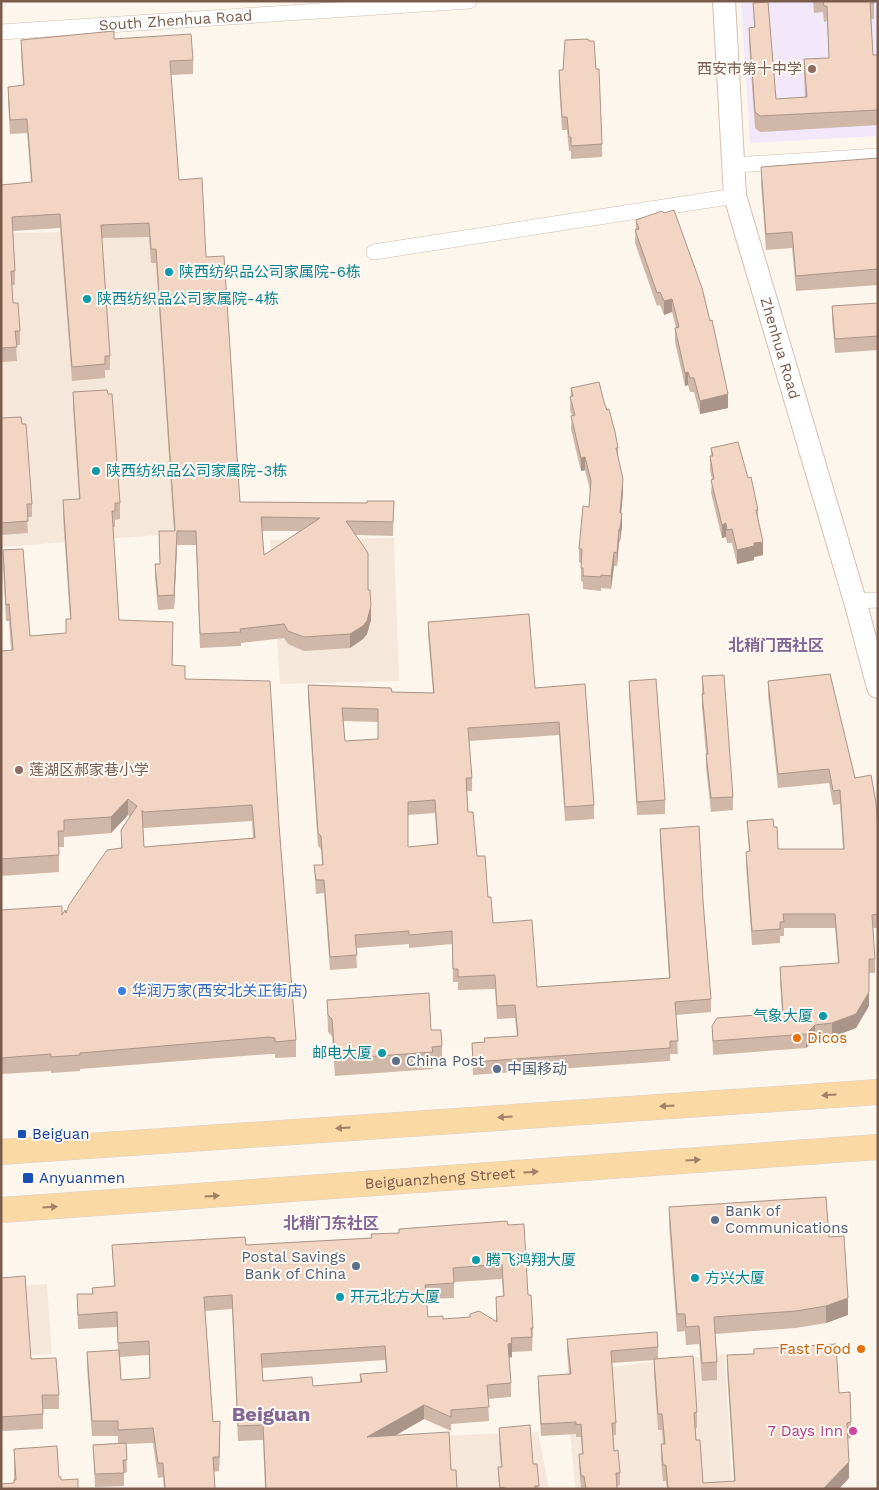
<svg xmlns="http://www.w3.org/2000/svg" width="879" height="1490" font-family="'Work Sans','Noto Sans SC',sans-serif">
  <rect width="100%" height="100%" fill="#fdf6ec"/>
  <!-- residential -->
  <path fill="#f5e8da" d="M 186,217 L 211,531 L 1,547 L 1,233 L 73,232 Z
    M 394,538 L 399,681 L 280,684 L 270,540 Z
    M 47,1284 L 52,1354 L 1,1357 L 1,1287 Z
    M 725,1354 L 732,1489 L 575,1489 L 565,1372 Z
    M 538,1432 L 549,1489 L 411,1489 L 405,1437 Z"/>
  <!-- education -->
  <path fill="#f3e8fa" d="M 741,1 L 878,1 L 878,136 L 750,143 Z"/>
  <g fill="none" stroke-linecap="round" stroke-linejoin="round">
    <!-- street casing -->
    <g stroke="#d1beb0" stroke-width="16">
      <g id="street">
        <path id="s1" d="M 1,32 L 469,1"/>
        <path d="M 734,165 L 878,156"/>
        <path d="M 374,252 L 735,196"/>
        <path d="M 855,601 L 878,600"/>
      </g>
    </g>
    <!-- secondary casing -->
    <g stroke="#d6c0b0" stroke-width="24">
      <g id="secondary">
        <path id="s2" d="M 724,1 L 735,196 L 855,601 L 878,687"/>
      </g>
    </g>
    <!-- primary casing -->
    <g stroke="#dad1cd" stroke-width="26">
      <g id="primary">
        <path d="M 1,1152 L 878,1092"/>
        <path id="s3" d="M 1,1210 L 878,1147"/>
      </g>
    </g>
    <!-- street -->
    <use href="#street" stroke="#fff" stroke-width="15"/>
    <!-- secondary -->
    <use href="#secondary" stroke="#fff" stroke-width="22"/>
    <!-- primary -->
    <use href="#primary" stroke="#fbd9a5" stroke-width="25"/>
  </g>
  <!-- wall -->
  <path fill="#d1b7a8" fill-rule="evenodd" d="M 813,1 L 874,1 L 874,19 L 871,19 L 873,55 L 878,55 L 878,125 L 760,132 L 755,128 L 749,43 L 749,28 L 754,27 L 753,3 L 776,99 L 805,97 L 804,75 L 804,59 L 829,58 L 827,21 L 824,22 L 823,12 L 814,13 Z
    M 114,39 L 193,60 L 193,74 L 171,75 L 179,180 L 206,257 L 240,502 L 367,503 L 394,501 L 393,536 L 356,535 L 368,590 L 371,620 L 367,634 L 363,639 L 350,648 L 304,651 L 288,644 L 284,638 L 241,643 L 241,646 L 200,648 L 196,545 L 177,545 L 174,609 L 158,610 L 155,578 L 155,564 L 160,564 L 159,531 L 174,531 L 156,263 L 151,263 L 149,237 L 102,238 L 110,356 L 110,370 L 105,370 L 105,378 L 72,381 L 60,228 L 13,231 L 15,271 L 15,285 L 12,285 L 13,303 L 20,331 L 20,345 L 16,345 L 17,361 L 1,362 L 1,185 L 31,182 L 27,133 L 10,134 L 8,101 L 8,87 L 23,85 L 21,54 L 21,40 ZM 262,531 L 300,531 L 264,555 Z
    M 559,70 L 602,144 L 602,157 L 571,159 L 571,151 L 569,151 L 567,130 L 562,130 L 559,84 Z
    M 878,158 L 878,285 L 796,291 L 792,248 L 766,250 L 761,183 L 761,167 Z
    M 636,220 L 728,408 L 700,414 L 694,392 L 690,392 L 688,385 L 685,386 L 675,342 L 675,328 L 676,328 L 672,312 L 664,315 L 660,305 L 657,306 L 635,243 Z
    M 878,303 L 878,350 L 835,353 L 832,320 L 832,306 Z
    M 571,388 L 604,402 L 618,448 L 618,457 L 623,493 L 621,513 L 622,526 L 620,542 L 619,542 L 617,566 L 614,566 L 611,589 L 601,588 L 601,591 L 583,589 L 583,582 L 581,581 L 581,563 L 579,562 L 579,549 L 589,507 L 590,490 L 585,470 L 581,471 L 571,429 L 572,416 L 570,410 Z
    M 73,392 L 120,503 L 120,519 L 115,520 L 115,527 L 113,527 L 119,620 L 173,639 L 172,666 L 185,679 L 279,825 L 296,1040 L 296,1057 L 275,1058 L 275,1054 L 269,1054 L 80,1069 L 80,1071 L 51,1073 L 51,1071 L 1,1074 L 1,910 L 62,915 L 66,913 L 121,849 L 121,830 L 130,817 L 128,815 L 111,833 L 64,837 L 64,847 L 59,847 L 59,872 L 1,876 L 1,651 L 11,650 L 9,621 L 6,621 L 3,567 L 3,550 L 30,636 L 66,633 L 70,619 L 63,517 L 63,500 L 79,499 L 73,409 ZM 252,821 L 253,838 L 144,847 L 143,827 L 144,828 Z
    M 1,418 L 32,504 L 32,517 L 27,517 L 28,533 L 1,535 Z
    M 711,448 L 748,478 L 758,510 L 758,520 L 763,555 L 754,557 L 754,560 L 737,564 L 732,543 L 727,543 L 726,537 L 722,538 L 711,493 L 712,480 L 710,470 L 710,456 L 711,456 Z
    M 428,622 L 535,688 L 585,684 L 594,805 L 594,819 L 565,821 L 559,735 L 469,741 L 472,778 L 472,791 L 467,791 L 468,812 L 477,856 L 488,897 L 493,923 L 537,987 L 669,978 L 660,842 L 660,829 L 703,901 L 711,999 L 711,1012 L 676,1015 L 678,1054 L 670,1054 L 670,1061 L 473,1075 L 472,1043 L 484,1042 L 517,1036 L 515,1018 L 497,1019 L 495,989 L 458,990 L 458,982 L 453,982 L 452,944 L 409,948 L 409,944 L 356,948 L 357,968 L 330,970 L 324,893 L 316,894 L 314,865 L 322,865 L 321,849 L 318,846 L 308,698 L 308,685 L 392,692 L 433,693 L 428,635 ZM 343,721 L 378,722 L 378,739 L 345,741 ZM 435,813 L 437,844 L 408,847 L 408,815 Z
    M 702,676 L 733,797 L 733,810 L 711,812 L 706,767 L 706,754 L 702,708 Z
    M 629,681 L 665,800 L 665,814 L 637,815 L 629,695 Z
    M 768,681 L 855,778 L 878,831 L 878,928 L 873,928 L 875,959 L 875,973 L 869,973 L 869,1006 L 856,1028 L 832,1037 L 815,1039 L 806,1048 L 713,1055 L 712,1026 L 782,1013 L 780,981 L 780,967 L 838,963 L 835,928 L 784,928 L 784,936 L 780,936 L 780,943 L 752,945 L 746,866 L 746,852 L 749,852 L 747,821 L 774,827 L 778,849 L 843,849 L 840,804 L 833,805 L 829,783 L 778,788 L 768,695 Z
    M 327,1000 L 431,1030 L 442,1046 L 442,1063 L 433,1064 L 433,1069 L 335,1076 L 332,1036 L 328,1032 Z
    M 669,1207 L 829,1237 L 848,1315 L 826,1323 L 796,1328 L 715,1334 L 717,1362 L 717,1380 L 702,1381 L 699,1344 L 686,1345 L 685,1331 L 677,1332 L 669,1224 Z
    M 508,1225 L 528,1295 L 533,1328 L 532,1351 L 512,1352 L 512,1357 L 509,1358 L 511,1383 L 511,1397 L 488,1399 L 489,1421 L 451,1424 L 451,1431 L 424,1419 L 395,1435 L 451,1470 L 457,1489 L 265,1489 L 263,1440 L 238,1441 L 232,1309 L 205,1311 L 213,1422 L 220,1436 L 219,1471 L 214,1472 L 215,1489 L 164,1489 L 163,1477 L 158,1478 L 153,1443 L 126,1444 L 127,1472 L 124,1473 L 124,1486 L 95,1487 L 93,1445 L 118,1443 L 118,1436 L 92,1436 L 87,1367 L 87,1352 L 118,1350 L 117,1327 L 78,1329 L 77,1294 L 92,1294 L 92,1288 L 114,1286 L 112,1245 L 246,1245 L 371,1238 L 399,1233 ZM 502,1279 L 503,1296 L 496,1297 L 496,1321 L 443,1319 L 428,1317 L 426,1299 L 454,1298 L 454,1282 ZM 149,1355 L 150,1378 L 121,1380 L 120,1357 ZM 385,1360 L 386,1372 L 360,1374 L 360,1382 L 313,1386 L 263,1381 L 262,1368 Z
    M 1,1278 L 31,1359 L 59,1395 L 59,1409 L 43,1409 L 43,1429 L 2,1431 L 2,1441 L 1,1441 Z
    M 567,1339 L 658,1347 L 658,1359 L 697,1412 L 697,1428 L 695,1429 L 696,1440 L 703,1483 L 734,1481 L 727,1371 L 727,1355 L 839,1393 L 851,1422 L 851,1438 L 847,1439 L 849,1478 L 839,1489 L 667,1489 L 666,1481 L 663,1481 L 661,1460 L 661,1444 L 663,1444 L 662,1430 L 658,1430 L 654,1375 L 654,1360 L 612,1363 L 616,1423 L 616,1435 L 613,1435 L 614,1451 L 620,1473 L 620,1485 L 617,1486 L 617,1489 L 584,1489 L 584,1488 L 581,1488 L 579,1467 L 579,1454 L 582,1454 L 581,1437 L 576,1437 L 576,1434 L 541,1436 L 538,1389 L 538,1376 L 569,1374 L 567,1351 Z
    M 499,1428 L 533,1464 L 537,1464 L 539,1489 L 499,1489 L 498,1467 L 501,1467 L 499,1442 Z
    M 14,1449 L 59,1477 L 61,1480 L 14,1483 Z"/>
  <!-- shaded-wall -->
  <path fill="#aa9588" d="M 672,299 L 672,312 L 664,315 L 664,301 Z
    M 688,372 L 688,385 L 685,386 L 685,373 Z
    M 728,394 L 728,408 L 700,414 L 700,401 Z
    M 585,457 L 585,470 L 581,471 L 581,458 Z
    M 623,479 L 623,493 L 620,526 L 620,513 Z
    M 622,513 L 622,526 L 620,542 L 620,529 Z
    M 726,523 L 726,537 L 722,538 L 722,525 Z
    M 619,529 L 619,542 L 617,566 L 617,553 Z
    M 177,531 L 177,545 L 174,609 L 174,595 Z
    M 763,542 L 763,555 L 754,557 L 754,560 L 737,564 L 737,550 L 754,543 Z
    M 614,552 L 614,566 L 611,589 L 611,576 Z
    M 371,606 L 371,620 L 367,634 L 363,639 L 350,648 L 350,634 Z
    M 128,799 L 128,815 L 111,833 L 111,817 Z
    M 869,959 L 869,1006 L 856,1028 L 832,1037 L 832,1023 Z
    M 815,1025 L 815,1039 L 806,1048 L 806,1034 Z
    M 848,1298 L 848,1315 L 826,1323 L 826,1306 Z
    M 512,1343 L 512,1357 L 508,1358 L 508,1344 Z
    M 424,1405 L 424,1419 L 367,1452 L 367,1437 Z
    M 220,1421 L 220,1436 L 219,1471 L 219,1457 Z
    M 849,1462 L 849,1478 L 839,1489 L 823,1489 Z"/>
  <!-- building -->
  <path fill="#f3d5c3" stroke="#aa9588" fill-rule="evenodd" d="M 823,1 L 874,1 L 874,3 L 870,3 L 873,55 L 878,55 L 878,110 L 760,116 L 755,112 L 749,28 L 755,27 L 753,3 L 768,2 L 776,99 L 807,97 L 804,59 L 829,58 L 827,6 L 824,6 Z
    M 114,31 L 114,39 L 191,34 L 193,60 L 170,61 L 179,180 L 202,178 L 206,257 L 224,256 L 240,502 L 367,503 L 367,501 L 394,501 L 393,522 L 346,521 L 368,553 L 368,590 L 370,590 L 371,606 L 367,621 L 363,626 L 350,634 L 304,637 L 288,631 L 284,624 L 240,629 L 241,632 L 200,634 L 196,531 L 177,531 L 174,595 L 158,596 L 155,564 L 160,564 L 159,531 L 175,531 L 156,249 L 151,249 L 149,223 L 101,225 L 110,356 L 105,356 L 105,364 L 72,367 L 60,214 L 12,217 L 15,271 L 11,271 L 13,303 L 18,303 L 20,331 L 15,331 L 17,347 L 1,348 L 1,185 L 32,182 L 27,119 L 10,120 L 8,87 L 24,85 L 21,40 ZM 261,517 L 320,518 L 264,555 Z
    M 588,39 L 589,41 L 594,41 L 596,69 L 599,69 L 602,144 L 571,146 L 571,137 L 569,137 L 567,117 L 562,117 L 559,70 L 563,70 L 565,40 Z
    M 878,158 L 878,269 L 796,276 L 792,232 L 766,234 L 761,167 Z
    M 674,210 L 702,288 L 710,321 L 712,320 L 728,394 L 700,401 L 694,378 L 690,378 L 688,372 L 685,373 L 675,328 L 679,327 L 672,299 L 664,301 L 660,292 L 657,293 L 635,230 L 639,229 L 636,220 L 662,211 L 664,213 Z
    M 878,303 L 878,336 L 835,339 L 832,306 Z
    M 599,382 L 604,402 L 607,410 L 609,409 L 615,432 L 618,448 L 616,448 L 623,479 L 620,513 L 622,513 L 620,529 L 619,529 L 617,553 L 614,552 L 611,576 L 601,575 L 601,577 L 583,576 L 583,568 L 581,568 L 582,549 L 579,549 L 583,506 L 589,507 L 591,481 L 585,457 L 581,458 L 571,416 L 575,415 L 570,397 L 573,396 L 571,388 Z
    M 107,390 L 108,394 L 112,394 L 120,503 L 115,503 L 115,511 L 112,511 L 119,620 L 173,622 L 172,665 L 185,666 L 185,679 L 270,681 L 279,825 L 296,1040 L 275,1042 L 275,1038 L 269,1037 L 80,1053 L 80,1055 L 51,1057 L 51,1054 L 1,1058 L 1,910 L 62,906 L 62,915 L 65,910 L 66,913 L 69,905 L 107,850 L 122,848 L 121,830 L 137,806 L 128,799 L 111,817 L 64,820 L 64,831 L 58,831 L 59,855 L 1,859 L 1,651 L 13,650 L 9,604 L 6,605 L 3,550 L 23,549 L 30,636 L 66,633 L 66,619 L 71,619 L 63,500 L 80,499 L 73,392 ZM 252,805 L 255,838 L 144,847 L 142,810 L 144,812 Z
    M 21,417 L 22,424 L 26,424 L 32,504 L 27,504 L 28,521 L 1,523 L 1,418 Z
    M 738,442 L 748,478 L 751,477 L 758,510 L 756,510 L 763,542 L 754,543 L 754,546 L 737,550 L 732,529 L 727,530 L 726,523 L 722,525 L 711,480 L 714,479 L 710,456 L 713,456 L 711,448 Z
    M 529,614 L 535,688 L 585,684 L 594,805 L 565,807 L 559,722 L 468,728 L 472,778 L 466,778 L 468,812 L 473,812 L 477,856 L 485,856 L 488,897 L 491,897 L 493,923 L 532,920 L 537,987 L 670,978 L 660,829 L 699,826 L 703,901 L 711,999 L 675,1002 L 678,1041 L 670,1041 L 670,1048 L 473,1062 L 472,1043 L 485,1042 L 484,1038 L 518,1036 L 515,1005 L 497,1006 L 495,975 L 458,977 L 458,969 L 453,969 L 452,931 L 409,935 L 409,931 L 355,935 L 357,955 L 330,957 L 324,880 L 316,880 L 314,865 L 323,865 L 321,836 L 318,833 L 308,685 L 391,688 L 392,692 L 434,693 L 428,622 ZM 342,708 L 378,709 L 378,739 L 345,741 ZM 435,800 L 438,844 L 408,847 L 408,802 Z
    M 830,674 L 855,778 L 871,775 L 876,803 L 878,831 L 878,914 L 872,915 L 875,959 L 869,959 L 869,992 L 856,1014 L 832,1023 L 815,1025 L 806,1034 L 713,1041 L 712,1026 L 717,1018 L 783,1013 L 780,967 L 839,963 L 835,914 L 783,914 L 784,922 L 780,922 L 780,929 L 752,931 L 746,852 L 750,851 L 747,821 L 773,819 L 774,827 L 777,827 L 778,849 L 844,849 L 840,790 L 833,791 L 829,769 L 778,774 L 768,681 Z
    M 724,675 L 733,797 L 711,798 L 706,754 L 708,754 L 702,694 L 704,694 L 702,676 Z
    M 656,679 L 665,800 L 637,802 L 629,681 Z
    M 429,993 L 431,1030 L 441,1030 L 442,1046 L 432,1047 L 433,1052 L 335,1059 L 332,1019 L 328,1015 L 327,1000 Z
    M 826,1197 L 829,1237 L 844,1236 L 848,1298 L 826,1306 L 796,1311 L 714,1317 L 717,1362 L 702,1363 L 699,1326 L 686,1327 L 685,1314 L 677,1314 L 669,1207 Z
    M 507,1221 L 508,1225 L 524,1224 L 528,1295 L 531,1295 L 533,1328 L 531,1328 L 532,1337 L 511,1338 L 512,1343 L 508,1344 L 511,1383 L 487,1385 L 489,1407 L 451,1410 L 451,1417 L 424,1405 L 367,1437 L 449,1432 L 451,1470 L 456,1470 L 457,1489 L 266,1489 L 263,1425 L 238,1426 L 232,1295 L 204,1297 L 213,1422 L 220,1421 L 219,1457 L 213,1457 L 215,1489 L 165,1489 L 163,1463 L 158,1463 L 153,1428 L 118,1430 L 118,1421 L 92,1421 L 87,1352 L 119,1350 L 121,1380 L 150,1378 L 149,1341 L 118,1343 L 117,1312 L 78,1315 L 77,1294 L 93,1294 L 92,1288 L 115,1286 L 112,1245 L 245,1237 L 246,1245 L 372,1238 L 371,1234 L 399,1233 L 399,1229 ZM 502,1264 L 504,1296 L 496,1297 L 497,1322 L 479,1311 L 470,1314 L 470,1317 L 443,1319 L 443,1316 L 428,1317 L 425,1285 L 454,1283 L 453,1268 ZM 385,1346 L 387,1372 L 360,1374 L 362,1382 L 313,1386 L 312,1377 L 263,1381 L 261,1354 Z
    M 25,1276 L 31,1359 L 56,1358 L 59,1395 L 42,1395 L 43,1414 L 1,1417 L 2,1427 L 1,1427 L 1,1278 Z
    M 657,1332 L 658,1347 L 611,1351 L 616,1423 L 612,1423 L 614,1451 L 618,1450 L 620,1473 L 616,1473 L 617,1489 L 586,1489 L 584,1476 L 581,1476 L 579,1454 L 583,1454 L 581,1424 L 576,1425 L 576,1422 L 541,1424 L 538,1376 L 571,1374 L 567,1339 Z
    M 836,1344 L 839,1393 L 850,1392 L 851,1422 L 847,1423 L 849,1462 L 823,1489 L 668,1489 L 666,1465 L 663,1465 L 661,1444 L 665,1444 L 662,1414 L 658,1414 L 654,1359 L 693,1356 L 697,1412 L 694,1413 L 696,1440 L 700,1440 L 703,1483 L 735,1481 L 727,1355 L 754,1354 L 754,1349 Z
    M 530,1425 L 533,1464 L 537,1464 L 539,1486 L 535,1486 L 535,1489 L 504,1489 L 504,1487 L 500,1488 L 498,1467 L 502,1467 L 499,1428 Z
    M 126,1443 L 127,1460 L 123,1460 L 124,1473 L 95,1474 L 93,1445 Z
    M 57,1446 L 59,1477 L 61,1477 L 61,1480 L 78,1479 L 78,1489 L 1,1489 L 1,1484 L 14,1483 L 14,1480 L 16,1480 L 14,1449 Z"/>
  <!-- one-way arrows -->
  <defs><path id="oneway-solid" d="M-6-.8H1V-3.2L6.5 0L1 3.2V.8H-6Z" transform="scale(1.25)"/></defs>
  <g fill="#a18267">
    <use href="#oneway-solid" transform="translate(829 1095) rotate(176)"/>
    <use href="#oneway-solid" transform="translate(667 1106) rotate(176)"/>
    <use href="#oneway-solid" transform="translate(505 1117) rotate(176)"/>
    <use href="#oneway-solid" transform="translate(343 1128) rotate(176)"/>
    <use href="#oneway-solid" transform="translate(693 1160) rotate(-4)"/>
    <use href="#oneway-solid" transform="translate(531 1172) rotate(-4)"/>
    <use href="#oneway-solid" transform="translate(212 1196) rotate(-4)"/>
    <use href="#oneway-solid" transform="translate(50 1207) rotate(-4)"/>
  </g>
  <!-- markers -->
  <g fill="#8d6e63" stroke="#fffaf3" stroke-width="2">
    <circle cx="812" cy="69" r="5"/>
    <circle cx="19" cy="770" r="5"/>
  </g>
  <g fill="#0f9aa8" stroke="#fffaf3" stroke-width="2">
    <circle cx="169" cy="272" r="5"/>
    <circle cx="87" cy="299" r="5"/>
    <circle cx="96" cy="471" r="5"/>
    <circle cx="823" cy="1016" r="5"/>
    <circle cx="382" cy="1053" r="5"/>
    <circle cx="476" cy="1260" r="5"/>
    <circle cx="695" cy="1278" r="5"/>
    <circle cx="340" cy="1297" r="5"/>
  </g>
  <circle fill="#3f7fe0" stroke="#fffaf3" stroke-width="2" cx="122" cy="991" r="5"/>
  <g fill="#e8710a" stroke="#fffaf3" stroke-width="2">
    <circle cx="797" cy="1038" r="5"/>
    <circle cx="861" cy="1349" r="5"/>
  </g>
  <g fill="#5c6f8a" stroke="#fffaf3" stroke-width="2">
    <circle cx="396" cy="1061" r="5"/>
    <circle cx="497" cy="1069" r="5"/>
    <circle cx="715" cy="1220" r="5"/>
    <circle cx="356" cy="1266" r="5"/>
  </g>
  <g fill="#1a4fb4" stroke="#fffaf3" stroke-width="2">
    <rect x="17" y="1129" width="10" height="10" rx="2.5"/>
    <rect x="22" y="1172" width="12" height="12" rx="2.5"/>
  </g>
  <circle fill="#d1479c" stroke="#fffaf3" stroke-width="2" cx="853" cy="1431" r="5"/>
  <g text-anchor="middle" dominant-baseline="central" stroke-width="4" stroke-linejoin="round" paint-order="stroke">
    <!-- street labels -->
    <g font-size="15" fill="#7a5c4d" stroke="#fffaf3">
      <text stroke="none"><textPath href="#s1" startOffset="175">South Zhenhua Road</textPath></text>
      <text stroke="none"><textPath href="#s2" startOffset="354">Zhenhua Road</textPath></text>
      <text stroke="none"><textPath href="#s3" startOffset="440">Beiguanzheng Street</textPath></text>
    </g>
    <!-- education labels -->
    <g font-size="15" fill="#785e54" stroke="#fffaf3" text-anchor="end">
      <text x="802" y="69">西安市第十中学</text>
      <text x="29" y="770" text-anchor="start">莲湖区郝家巷小学</text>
    </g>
    <!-- culture labels -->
    <g font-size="15" fill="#0d838f" stroke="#fffaf3" text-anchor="start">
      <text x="179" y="272">陕西纺织品公司家属院-6栋</text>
      <text x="97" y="299">陕西纺织品公司家属院-4栋</text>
      <text x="106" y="471">陕西纺织品公司家属院-3栋</text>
      <text x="813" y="1016" text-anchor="end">气象大厦</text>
      <text x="372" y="1053" text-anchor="end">邮电大厦</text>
      <text x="486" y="1260">腾飞鸿翔大厦</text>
      <text x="705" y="1278">方兴大厦</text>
      <text x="350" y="1297">开元北方大厦</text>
    </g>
    <!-- shop labels -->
    <g font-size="15" fill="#366cbe" stroke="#fffaf3" text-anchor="start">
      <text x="132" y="991">华润万家(西安北关正街店)</text>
    </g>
    <!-- food labels -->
    <g font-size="15" fill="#c56008" stroke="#fffaf3" text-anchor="start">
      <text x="807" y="1038">Dicos</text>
      <text x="851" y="1349" text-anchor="end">Fast Food</text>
    </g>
    <!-- service labels -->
    <g font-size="15" fill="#4e5e75" stroke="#fffaf3" text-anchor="start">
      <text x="406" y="1061">China Post</text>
      <text x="507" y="1069">中国移动</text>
      <text x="725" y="1211">Bank of<tspan x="725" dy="17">Communications</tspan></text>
      <text x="346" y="1257" text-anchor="end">Postal Savings<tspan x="346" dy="17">Bank of China</tspan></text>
    </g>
    <!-- transit labels -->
    <g font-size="15" fill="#164399" stroke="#fffaf3" text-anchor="start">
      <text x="32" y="1134">Beiguan</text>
      <text x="39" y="1178">Anyuanmen</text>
    </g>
    <!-- hotel labels -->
    <g font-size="15" fill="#b23c85" stroke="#fffaf3" text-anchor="end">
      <text x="843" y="1431">7 Days Inn</text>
    </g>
    <!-- neighbourhood labels -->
    <g font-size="16" font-weight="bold" fill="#846695" stroke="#fffaf3">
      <text x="776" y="645">北稍门西社区</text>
      <text x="331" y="1223">北稍门东社区</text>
    </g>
    <!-- district labels -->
    <g font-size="20" font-weight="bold" fill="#846695" stroke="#fffaf3">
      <text x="271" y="1414">Beiguan</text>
    </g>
  </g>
  <!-- border -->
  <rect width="879" height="1490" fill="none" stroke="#7a5c4d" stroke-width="5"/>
</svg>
